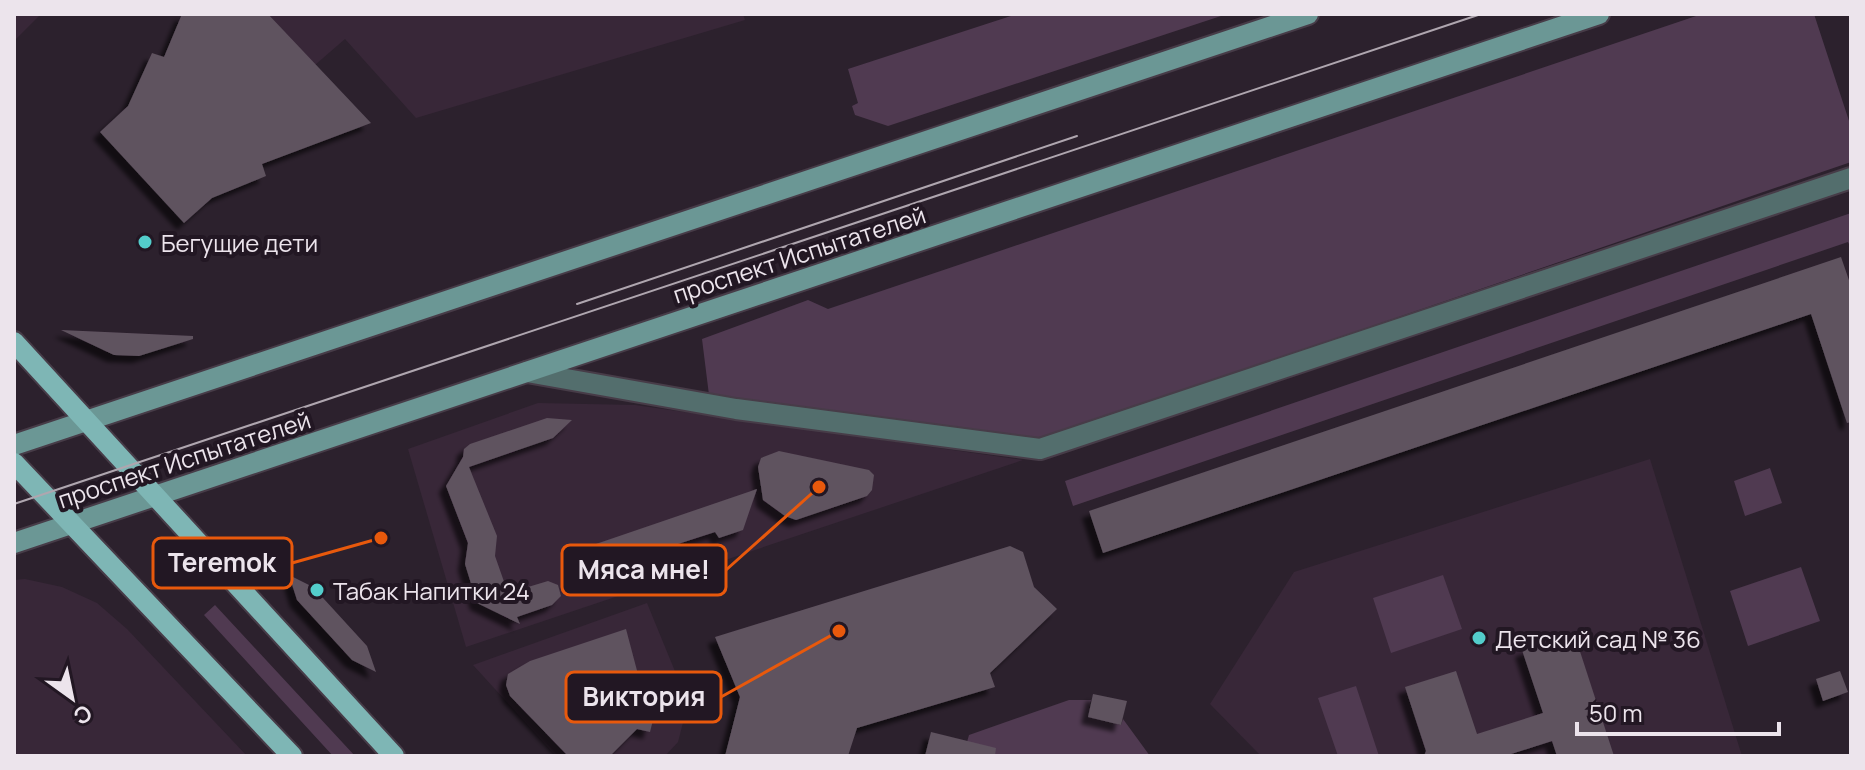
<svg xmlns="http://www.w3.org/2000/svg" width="1865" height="770" font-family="Manrope,sans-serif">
  <defs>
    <filter id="shadow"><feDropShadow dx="-7" dy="7" stdDeviation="2" flood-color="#0009"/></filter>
  </defs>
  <rect width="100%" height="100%" fill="#2c212d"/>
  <!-- built -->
  <path fill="#382738" d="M 14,14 L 41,14 L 14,41 Z
    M 268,14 L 743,14 L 745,20 L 416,118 L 345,39 L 315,65 Z
    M 538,403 L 635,405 L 1023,460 L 466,647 L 408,449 Z
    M 1650,459 L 1742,756 L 1261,756 L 1210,704 L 1294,572 Z
    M 25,579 L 62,587 L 97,603 L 127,629 L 247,756 L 14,756 L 14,580 Z
    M 647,603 L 688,703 L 678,742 L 665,756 L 556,756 L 473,665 Z"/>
  <!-- green -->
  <path fill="#503a51" d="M 1017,14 L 1227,14 L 888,126 L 855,115 L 852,106 L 858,103 L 848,69 Z
    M 1702,14 L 1814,14 L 1851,127 L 1851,162 L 1034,442 L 709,395 L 702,339 L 808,300 L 828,309 Z
    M 1851,213 L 1851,248 L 1848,242 L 1073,506 L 1065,481 Z
    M 1770,468 L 1782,503 L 1745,516 L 1734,481 Z
    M 1801,567 L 1820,621 L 1748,646 L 1730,591 Z
    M 1443,575 L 1462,629 L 1391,653 L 1373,598 Z
    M 215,605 L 355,756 L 333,756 L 204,615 Z
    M 1356,686 L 1379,756 L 1338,756 L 1318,698 Z
    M 1069,700 L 1091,700 L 1088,717 L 1121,725 L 1123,719 L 1150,756 L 963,756 L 969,735 Z"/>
  <!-- building -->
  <path fill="#5f525f" filter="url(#shadow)" d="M 182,14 L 268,14 L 371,123 L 262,164 L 266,176 L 212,198 L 184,223 L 100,132 L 128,106 L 152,53 L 164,57 Z
    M 1841,257 L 1851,286 L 1851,422 L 1847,423 L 1811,314 L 1103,553 L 1089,511 Z
    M 61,330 L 193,336 L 193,339 L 139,356 L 114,355 Z
    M 547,418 L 572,420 L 553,438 L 469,467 L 497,536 L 495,556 L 508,593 L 548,581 L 558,585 L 561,596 L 552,605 L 517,617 L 520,624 L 477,603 L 465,564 L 468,543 L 446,486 L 463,457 L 464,449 L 470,444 Z
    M 779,451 L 869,470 L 874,475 L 872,490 L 867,496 L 796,520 L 785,516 L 763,500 L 758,467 L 761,458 Z
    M 757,489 L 743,530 L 719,538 L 715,532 L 607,567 L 593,545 Z
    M 1010,546 L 1023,552 L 1034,587 L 1057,609 L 990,673 L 995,687 L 857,728 L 848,756 L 725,756 L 740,697 L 715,637 Z
    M 289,575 L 313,587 L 367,646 L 376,672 L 352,660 L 297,600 Z
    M 626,629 L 644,697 L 658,700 L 650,732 L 637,729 L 610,756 L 568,756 L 510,696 L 506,685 L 508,674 L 530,661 Z
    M 1574,633 L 1614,756 L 1557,756 L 1552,741 L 1505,756 L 1424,756 L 1426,751 L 1405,687 L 1456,671 L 1477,734 L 1543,713 L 1522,650 Z
    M 1840,671 L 1848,692 L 1823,701 L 1816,679 Z
    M 1093,694 L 1127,701 L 1121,725 L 1088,717 Z
    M 931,732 L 996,748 L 995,756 L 925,756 Z"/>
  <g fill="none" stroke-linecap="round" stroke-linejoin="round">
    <!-- minor casing -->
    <g stroke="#473c48" stroke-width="24">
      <path id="minor" d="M 527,372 L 736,409 L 1040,449 L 1851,178"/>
    </g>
    <!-- secondary casing -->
    <g stroke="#473c48" stroke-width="24">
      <path id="secondary" d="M 14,445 L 1308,14
        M 14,543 L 1599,14"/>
    </g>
    <!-- primary casing -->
    <g stroke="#473c48" stroke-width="24">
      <path id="primary" d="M 14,342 L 394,756
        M 14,463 L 292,756"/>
    </g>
    <!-- minor -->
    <use href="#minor" stroke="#536e6d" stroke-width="20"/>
    <!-- secondary -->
    <use href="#secondary" stroke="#6b9795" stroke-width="20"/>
    <!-- primary -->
    <use href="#primary" stroke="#7eb6b5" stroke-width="20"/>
    <!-- tram -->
    <path stroke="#afa6af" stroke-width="2" d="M 577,304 L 1077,136
      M 14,504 L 1481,14"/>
  </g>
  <!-- markers -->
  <g fill="#53cdcb" stroke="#221723" stroke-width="3">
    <circle cx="145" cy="242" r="8"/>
    <circle cx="317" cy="590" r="8"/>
    <circle cx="1479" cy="638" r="8"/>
  </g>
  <g text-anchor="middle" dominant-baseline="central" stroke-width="8" stroke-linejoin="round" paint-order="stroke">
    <!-- poi labels -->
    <g font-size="24" fill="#ece4ec" stroke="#221723" text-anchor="start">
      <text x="161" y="242">Бегущие дети</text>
      <text x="333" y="590">Табак Напитки 24</text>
      <text x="1495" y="638">Детский сад № 36</text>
    </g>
    <!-- street labels -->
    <g font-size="24" fill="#ece4ec" stroke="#221723">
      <text transform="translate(799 254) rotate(-18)">проспект Испытателей</text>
      <text transform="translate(184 459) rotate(-18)">проспект Испытателей</text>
    </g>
  </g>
  <!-- callouts -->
  <path fill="none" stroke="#e8590c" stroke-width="3" d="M381 538L292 563M819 487L726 570M839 631L721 697"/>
  <g fill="#e8590c" stroke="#221723" stroke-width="3">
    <circle cx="381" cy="538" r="8"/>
    <circle cx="819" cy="487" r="8"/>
    <circle cx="839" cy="631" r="8"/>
  </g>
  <g fill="#221723" stroke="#e8590c" stroke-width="3">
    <rect x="153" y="538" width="139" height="50" rx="8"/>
    <rect x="562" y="545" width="164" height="50" rx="8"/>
    <rect x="566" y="672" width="155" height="50" rx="8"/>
  </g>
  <g font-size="26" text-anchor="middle" font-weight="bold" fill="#ece4ec">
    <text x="222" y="572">Teremok</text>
    <text x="644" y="579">Мяса мне!</text>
    <text x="644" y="706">Виктория</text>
  </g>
  <!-- border -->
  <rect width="1865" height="770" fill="none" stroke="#ece4ec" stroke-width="32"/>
  <!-- north arrow -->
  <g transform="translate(72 698) rotate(147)" stroke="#221723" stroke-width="6" paint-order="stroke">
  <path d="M0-6L14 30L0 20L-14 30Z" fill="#ece4ec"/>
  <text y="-12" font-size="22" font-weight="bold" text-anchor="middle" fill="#ece4ec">С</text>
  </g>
  <!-- scale -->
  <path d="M1577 722v12h202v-12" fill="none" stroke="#ece4ec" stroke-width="4"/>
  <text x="1589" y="722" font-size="24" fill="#ece4ec" stroke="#221723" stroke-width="6" paint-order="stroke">50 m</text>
</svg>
